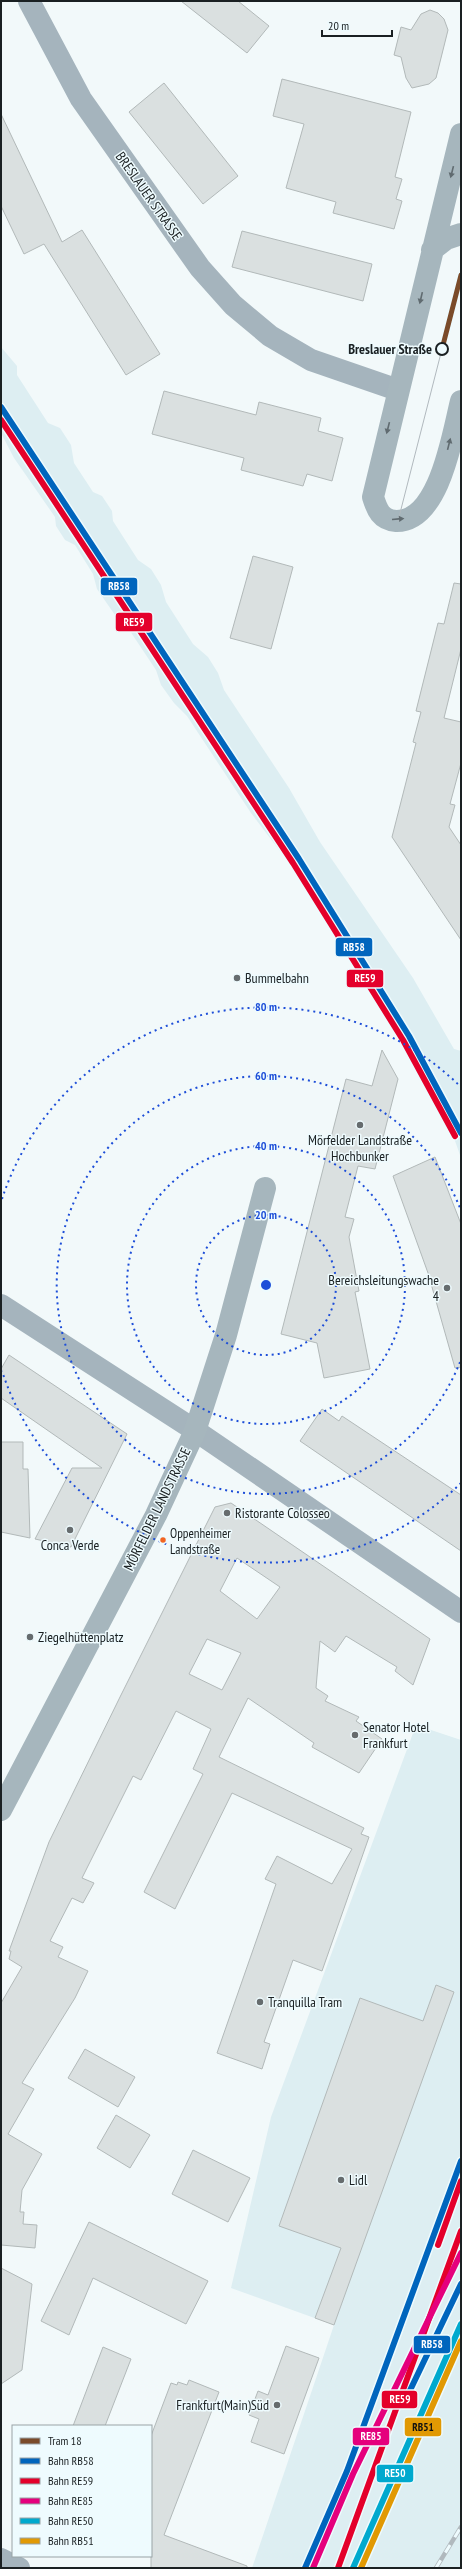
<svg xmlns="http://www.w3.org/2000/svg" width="462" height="2569" font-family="'PT Sans Narrow',sans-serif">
  <rect width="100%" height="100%" fill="#f2f9fa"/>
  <!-- built -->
  <path fill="#ddeef2" d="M 1,347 L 17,366 L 17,375 L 48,423 L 60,428 L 71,445 L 74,463 L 93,492 L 102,496 L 112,511 L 113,521 L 138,560 L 151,569 L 161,585 L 166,602 L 193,644 L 208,657 L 218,673 L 224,690 L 289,788 L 320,842 L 413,978 L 454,1049 L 461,1051 L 461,1158 L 454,1138 L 401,1039 L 345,948 L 286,859 L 251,813 L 187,716 L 174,703 L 161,685 L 156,670 L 128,628 L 117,618 L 97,589 L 93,574 L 75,545 L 65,540 L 56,526 L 55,517 L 14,458 L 1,433 Z
    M 416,1725 L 461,1740 L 461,2568 L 252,2568 L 334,2325 L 231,2288 L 271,2117 Z"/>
  <!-- building -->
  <path fill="#dae0e0" stroke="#b2b9b9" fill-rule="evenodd" d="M 181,1 L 238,1 L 269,26 L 247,53 Z
    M 430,10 L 438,13 L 444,19 L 448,30 L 436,78 L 429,84 L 412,88 L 406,78 L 401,57 L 394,55 L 401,27 L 411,30 L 421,14 Z
    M 282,79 L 411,112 L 395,177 L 402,179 L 396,199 L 402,201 L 394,229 L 333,213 L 336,202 L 286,188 L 304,124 L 273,116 Z
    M 164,83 L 238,176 L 203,204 L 129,112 Z
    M 1,114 L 62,242 L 82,230 L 160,354 L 126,375 L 44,244 L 24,254 L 1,206 Z
    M 242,231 L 372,264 L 363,301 L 232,267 Z
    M 164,391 L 256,415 L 259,402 L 321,418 L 318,431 L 343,438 L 332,481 L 307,474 L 303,486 L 241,470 L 244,458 L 152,434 Z
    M 253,556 L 293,567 L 271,649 L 230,638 Z
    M 454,583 L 461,584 L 461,649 L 444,718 L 461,722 L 461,763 L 450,804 L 455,805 L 449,827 L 461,845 L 461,940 L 392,837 L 416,743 L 413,742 L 421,712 L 416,711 L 438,623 L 444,624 Z
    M 382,1050 L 398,1079 L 375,1169 L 358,1166 L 345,1217 L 354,1219 L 349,1237 L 359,1291 L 355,1292 L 370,1369 L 324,1378 L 317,1343 L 281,1334 L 346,1079 L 372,1086 Z
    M 435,1157 L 461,1224 L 461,1367 L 455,1368 L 428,1273 L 393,1176 Z
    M 9,1355 L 127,1434 L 71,1547 L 35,1539 L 72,1468 L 102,1468 L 1,1398 L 1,1369 Z
    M 322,1409 L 339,1421 L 342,1416 L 461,1495 L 461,1551 L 300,1441 Z
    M 1,1442 L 23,1442 L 23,1469 L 28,1469 L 30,1538 L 1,1532 Z
    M 231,1503 L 430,1639 L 413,1685 L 395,1671 L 397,1667 L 346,1636 L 335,1652 L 320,1641 L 316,1688 L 328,1696 L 325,1701 L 359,1717 L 356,1721 L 382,1739 L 359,1773 L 312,1747 L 314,1743 L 248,1698 L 219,1757 L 364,1828 L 361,1834 L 369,1837 L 322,1971 L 293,1960 L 264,2042 L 270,2044 L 262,2069 L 217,2053 L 276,1884 L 265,1879 L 277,1856 L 332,1884 L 352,1849 L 232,1793 L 175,1909 L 144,1892 L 203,1774 L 193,1769 L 211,1729 L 176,1711 L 141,1780 L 133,1776 L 82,1878 L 94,1883 L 83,1903 L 72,1898 L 50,1941 L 63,1947 L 58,1957 L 88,1971 L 75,1998 L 22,2083 L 34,2089 L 8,2134 L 42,2154 L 22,2190 L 20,2212 L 24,2212 L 23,2224 L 37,2225 L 35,2248 L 1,2245 L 1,2003 L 22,1967 L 9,1959 L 11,1951 L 9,1951 L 49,1842 L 120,1697 L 215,1507 ZM 237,1558 L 280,1587 L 257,1619 L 220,1591 ZM 207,1639 L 241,1653 L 222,1690 L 189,1674 Z
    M 436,1985 L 454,1992 L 334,2325 L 315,2318 L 341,2248 L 279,2226 L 360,1998 L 423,2021 Z
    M 85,2049 L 135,2077 L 118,2107 L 68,2078 Z
    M 116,2115 L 150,2135 L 130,2168 L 97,2148 Z
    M 193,2150 L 250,2178 L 228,2222 L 172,2194 Z
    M 89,2222 L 208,2281 L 186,2324 L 93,2278 L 69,2335 L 41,2321 Z
    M 1,2268 L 32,2284 L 22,2370 L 1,2384 Z
    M 286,2346 L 319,2358 L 284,2454 L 251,2442 L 259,2419 L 249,2415 L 258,2391 L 268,2395 Z
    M 103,2347 L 131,2359 L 105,2426 L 73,2426 Z
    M 189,2380 L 219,2392 L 164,2535 L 247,2566 L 247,2568 L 151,2568 L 151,2436 L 171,2383 L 177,2385 L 178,2382 L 187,2385 Z"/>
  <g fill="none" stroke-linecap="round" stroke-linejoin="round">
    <!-- minor -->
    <path stroke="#a5b4bd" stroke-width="22" d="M 29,1 L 81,99 L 200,268 L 233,305 L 270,336 L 311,360 L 398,390
      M 1,1305 L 190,1427 L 461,1612
      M 1,2559 L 19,2568"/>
    <!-- major -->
    <path stroke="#a6b6bd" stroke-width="22" d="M 461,134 L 373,497 C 377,510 381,520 396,521 C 440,522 453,432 461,401
      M 432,250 L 446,239 L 461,234
      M 1,1810 L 156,1515 L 195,1431 L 226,1335 L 265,1188"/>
    <!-- tram -->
    <path stroke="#b1b9be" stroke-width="1" d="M 398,521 L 442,349"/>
    <!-- rail casing -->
    <g stroke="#b1b9be" stroke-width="4.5">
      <path id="rail" d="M 436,2568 L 461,2527"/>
    </g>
    <!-- rail -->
    <use href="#rail" stroke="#eefbfe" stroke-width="3" stroke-dasharray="9" stroke-linecap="butt"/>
    <!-- rail-1 casing -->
    <g stroke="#eefbfe" stroke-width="9">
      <path id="rail-1" d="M 1,407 L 299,859 L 409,1036 L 461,1133
        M 403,2405 L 461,2284
        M 305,2568 L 347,2471 L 461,2161"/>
    </g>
    <!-- rail-2 casing -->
    <g stroke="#eefbfe" stroke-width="9">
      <path id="rail-2" d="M 1,420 L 293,863 L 403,1040 L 455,1136
        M 438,2245 L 461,2181
        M 338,2568 L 461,2231"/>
    </g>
    <!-- rail-3 casing -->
    <g stroke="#eefbfe" stroke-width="9">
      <path id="rail-3" d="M 313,2568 L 353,2474 L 461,2253"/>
    </g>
    <!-- rail-4 casing -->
    <g stroke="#eefbfe" stroke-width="9">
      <path id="rail-4" d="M 353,2568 L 461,2324"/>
    </g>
    <!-- rail-5 casing -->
    <g stroke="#eefbfe" stroke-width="9">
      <path id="rail-5" d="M 361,2568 L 461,2341"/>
    </g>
    <!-- rail-1 -->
    <use href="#rail-1" stroke="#0065bd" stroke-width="6"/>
    <!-- rail-2 -->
    <use href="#rail-2" stroke="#e4002b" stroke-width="6"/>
    <!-- rail-3 -->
    <use href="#rail-3" stroke="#e5007d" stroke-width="6"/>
    <!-- rail-4 -->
    <use href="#rail-4" stroke="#00a9ce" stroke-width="6"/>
    <!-- rail-5 -->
    <use href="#rail-5" stroke="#e19903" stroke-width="6"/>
    <!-- tram-1 casing -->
    <g stroke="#eefbfe" stroke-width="8">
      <path id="tram-1" d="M 442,349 L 461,275"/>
    </g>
    <!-- tram-1 -->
    <use href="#tram-1" stroke="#7a4b2a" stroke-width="5"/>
  </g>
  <!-- one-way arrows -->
  <defs><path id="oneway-solid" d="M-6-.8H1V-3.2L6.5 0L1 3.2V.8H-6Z"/></defs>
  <g fill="#606b70">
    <use href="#oneway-solid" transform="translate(452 172) rotate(104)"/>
    <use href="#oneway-solid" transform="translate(421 298) rotate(103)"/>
    <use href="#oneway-solid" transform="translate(388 428) rotate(104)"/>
    <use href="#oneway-solid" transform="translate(449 444) rotate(-76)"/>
    <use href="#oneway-solid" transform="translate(398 519) rotate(-5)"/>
  </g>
  <!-- distance rings -->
  <g fill="none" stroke="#1d4ed8" stroke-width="2" stroke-dasharray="2 4">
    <circle cx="266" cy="1285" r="70"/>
    <circle cx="266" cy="1285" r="139"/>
    <path d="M460 1362A209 209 0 1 1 460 1208"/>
    <path d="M461 1483A278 278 0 0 1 2 1371M2 1199A278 278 0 0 1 461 1087"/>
  </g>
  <!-- markers -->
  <circle fill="#eefbfe" stroke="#1a2022" stroke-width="2" cx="442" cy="349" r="6"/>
  <g fill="#666c6e" stroke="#eefbfe" stroke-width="1.5">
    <circle cx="237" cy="978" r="4"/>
    <circle cx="360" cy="1125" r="4"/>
    <circle cx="447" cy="1288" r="4"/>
    <circle cx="227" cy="1513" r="4"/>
    <circle cx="70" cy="1530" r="4"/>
    <circle cx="30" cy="1637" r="4"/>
    <circle cx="355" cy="1735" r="4"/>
    <circle cx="260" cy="2002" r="4"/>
    <circle cx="341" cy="2180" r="4"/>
    <circle cx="277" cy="2405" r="4"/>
  </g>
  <circle fill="#f26522" stroke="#eefbfe" stroke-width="1.5" cx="163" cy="1540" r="3.5"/>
  <g text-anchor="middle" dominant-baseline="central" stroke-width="3" stroke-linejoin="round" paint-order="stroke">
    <!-- bus labels -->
    <g font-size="13" fill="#1a2022" stroke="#eefbfe" text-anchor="start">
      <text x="170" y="1533">Oppenheimer<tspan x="170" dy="16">Landstraße</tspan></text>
    </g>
    <!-- street labels -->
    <g font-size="14" fill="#1a2022" stroke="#eefbfe">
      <text transform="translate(149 196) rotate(55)">BRESLAUER STRASSE</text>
      <text transform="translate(157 1509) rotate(-64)">MÖRFELDER LANDSTRASSE</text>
    </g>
    <!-- stop labels -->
    <g font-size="14" font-weight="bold" fill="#1a2022" stroke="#eefbfe" text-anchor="end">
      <text x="432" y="349">Breslauer Straße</text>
    </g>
    <!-- poi labels -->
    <g font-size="14" fill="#1a2022" stroke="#eefbfe" text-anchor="start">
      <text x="245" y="978">Bummelbahn</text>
      <text x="360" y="1140" text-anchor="middle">Mörfelder Landstraße<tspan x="360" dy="16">Hochbunker</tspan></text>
      <text x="439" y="1280" text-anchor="end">Bereichsleitungswache<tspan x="439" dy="16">4</tspan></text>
      <text x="235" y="1513">Ristorante Colosseo</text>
      <text x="70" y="1545" text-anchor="middle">Conca Verde</text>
      <text x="38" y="1637">Ziegelhüttenplatz</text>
      <text x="363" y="1727">Senator Hotel<tspan x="363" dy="16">Frankfurt</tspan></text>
      <text x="268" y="2002">Tranquilla Tram</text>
      <text x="349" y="2180">Lidl</text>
      <text x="269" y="2405" text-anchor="end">Frankfurt(Main)Süd</text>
    </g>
  </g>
  <circle cx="266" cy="1285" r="6" fill="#1d4ed8" stroke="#eefbfe" stroke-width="2"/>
  <g font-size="12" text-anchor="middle" font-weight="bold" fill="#1d4ed8" stroke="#eefbfe" stroke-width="3" stroke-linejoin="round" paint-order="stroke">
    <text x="266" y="1011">80 m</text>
    <text x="266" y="1080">60 m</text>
    <text x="266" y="1150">40 m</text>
    <text x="266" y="1219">20 m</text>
  </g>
  <g stroke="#eefbfe" stroke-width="1.5">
    <rect x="100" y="577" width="38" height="19" rx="4" fill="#0065bd"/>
    <rect x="115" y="612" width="38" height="20" rx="4" fill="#e4002b"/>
    <rect x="335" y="937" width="38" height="20" rx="4" fill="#0065bd"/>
    <rect x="346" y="969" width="38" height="19" rx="4" fill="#e4002b"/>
    <rect x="413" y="2335" width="38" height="19" rx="4" fill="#0065bd"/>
    <rect x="381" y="2390" width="37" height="19" rx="4" fill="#e4002b"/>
    <rect x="404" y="2417" width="38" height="20" rx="4" fill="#e19903"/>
    <rect x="352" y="2427" width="38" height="19" rx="4" fill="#e5007d"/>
    <rect x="376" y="2464" width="38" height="19" rx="4" fill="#00a9ce"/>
  </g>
  <g font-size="11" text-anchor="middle" font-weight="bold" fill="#fff">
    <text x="119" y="590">RB58</text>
    <text x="134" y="626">RE59</text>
    <text x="354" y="951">RB58</text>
    <text x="365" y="982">RE59</text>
    <text x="432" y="2348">RB58</text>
    <text x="400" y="2403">RE59</text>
    <text x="371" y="2440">RE85</text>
    <text x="395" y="2477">RE50</text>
  </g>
  <g font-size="11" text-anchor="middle" font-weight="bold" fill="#111">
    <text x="423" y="2431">RB51</text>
  </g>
  <!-- border -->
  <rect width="462" height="2569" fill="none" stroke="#1a2022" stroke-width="4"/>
  <!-- legend -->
  <rect x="12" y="2425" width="140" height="132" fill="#eefbfe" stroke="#99a3a6"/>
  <rect x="20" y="2438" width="20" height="6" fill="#7a4b2a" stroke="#99a3a6"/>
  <text x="48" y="2445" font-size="12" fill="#1a2022">Tram 18</text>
  <rect x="20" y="2458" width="20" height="6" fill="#0065bd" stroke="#99a3a6"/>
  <text x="48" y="2465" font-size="12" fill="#1a2022">Bahn RB58</text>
  <rect x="20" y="2478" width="20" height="6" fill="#e4002b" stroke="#99a3a6"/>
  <text x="48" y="2485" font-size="12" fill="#1a2022">Bahn RE59</text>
  <rect x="20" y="2498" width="20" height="6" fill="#e5007d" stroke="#99a3a6"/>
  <text x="48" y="2505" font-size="12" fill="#1a2022">Bahn RE85</text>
  <rect x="20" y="2518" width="20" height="6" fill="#00a9ce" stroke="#99a3a6"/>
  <text x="48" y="2525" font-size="12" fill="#1a2022">Bahn RE50</text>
  <rect x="20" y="2538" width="20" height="6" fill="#e19903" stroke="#99a3a6"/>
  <text x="48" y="2545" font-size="12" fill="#1a2022">Bahn RB51</text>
  <!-- scale -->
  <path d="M322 30v6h70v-6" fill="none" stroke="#1a2022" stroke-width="2"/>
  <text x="328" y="30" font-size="12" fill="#1a2022" stroke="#eefbfe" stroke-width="3" paint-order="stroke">20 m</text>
</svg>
